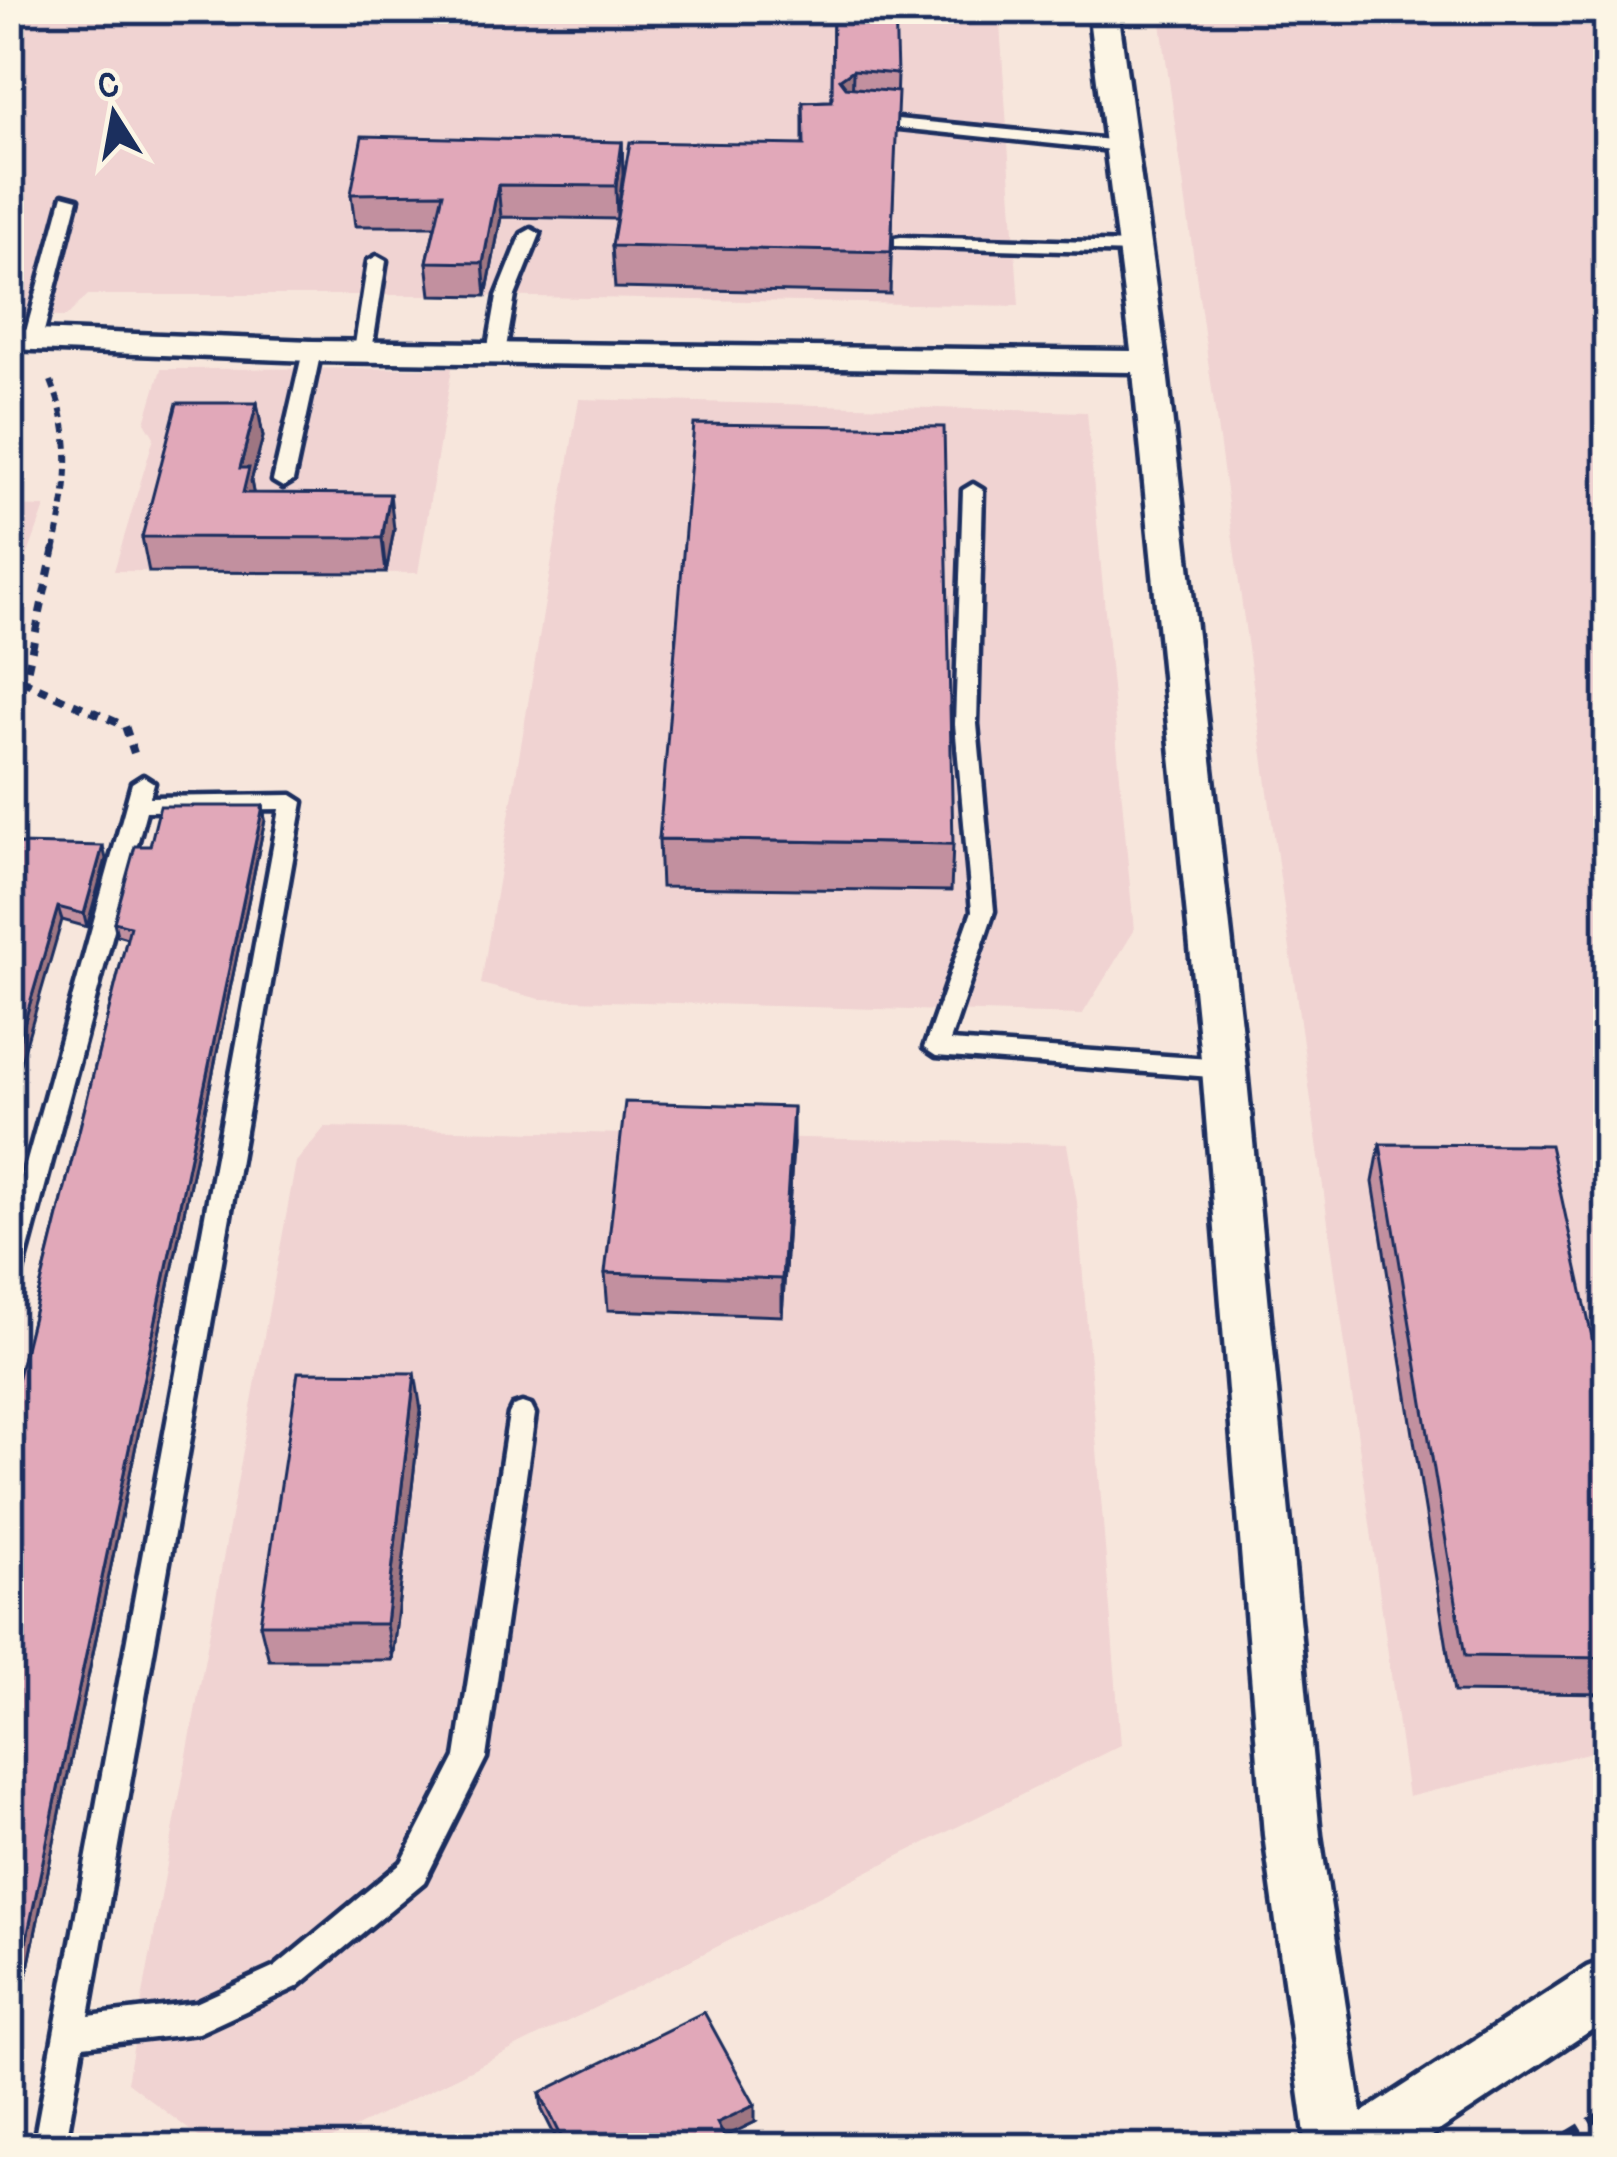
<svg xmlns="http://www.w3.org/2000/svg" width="1617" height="2157" font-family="Pangolin,sans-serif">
  <rect width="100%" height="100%" fill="#f7e6dc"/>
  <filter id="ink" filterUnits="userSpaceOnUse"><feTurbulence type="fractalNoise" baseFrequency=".00833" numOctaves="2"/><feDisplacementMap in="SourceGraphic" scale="24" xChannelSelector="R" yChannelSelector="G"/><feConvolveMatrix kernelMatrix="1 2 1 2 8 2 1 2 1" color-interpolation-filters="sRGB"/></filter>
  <g filter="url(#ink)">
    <!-- built -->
    <path fill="#f0d3d2" d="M 9,9 L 999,9 L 1019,306 L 431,295 L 88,295 L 66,317 L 9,316 Z
      M 1159,9 L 1608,9 L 1608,1748 L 1408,1797 Z
      M 452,368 L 418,573 L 114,571 L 154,437 L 145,422 L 161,369 Z
      M 579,399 L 1087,412 L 1134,931 L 1082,1015 L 540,999 L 481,984 Z
      M 9,506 L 45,507 L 9,607 Z
      M 325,1127 L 1067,1144 L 1077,1202 L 1121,1745 L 314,2148 L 213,2148 L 127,2082 L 296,1162 Z"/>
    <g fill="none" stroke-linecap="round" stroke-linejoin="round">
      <!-- lane casing -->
      <g stroke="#1b2f5e" stroke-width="9">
        <path id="lane" d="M 867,116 L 1121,141 L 1129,146 L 1121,151 L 861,124 L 859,121 Z
          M 63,195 L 78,199 L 42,339 L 33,344 L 24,339 Z
          M 531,229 L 540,234 L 515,296 L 505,353 L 496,358 L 490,357 L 487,353 L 497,296 L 522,234 Z
          M 901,237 L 1134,243 L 1143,248 L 1134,253 L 895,246 L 895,238 Z
          M 377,256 L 386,261 L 372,351 L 363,356 L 354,351 L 368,261 Z
          M 312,346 L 321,351 L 293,481 L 283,487 L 273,481 L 303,351 Z
          M 973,484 L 983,490 L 977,724 L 994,911 L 950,1041 L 1224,1060 L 1232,1063 L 1236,1069 L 1232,1075 L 1224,1078 L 936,1056 L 924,1048 L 972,911 L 955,724 L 963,490 Z
          M 143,776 L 154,783 L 150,797 L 292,795 L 303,802 L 89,2016 L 196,2003 L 275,1967 L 402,1862 L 456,1757 L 509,1414 L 513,1406 L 522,1403 L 531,1406 L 535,1414 L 486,1758 L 424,1882 L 297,1987 L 198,2033 L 83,2046 L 65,2148 L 33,2148 L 280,809 L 146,811 L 22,1272 L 18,1279 L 9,1282 L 9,1226 L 132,783 Z"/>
      </g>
      <!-- street casing -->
      <g stroke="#1b2f5e" stroke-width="9">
        <path id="street" d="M 1088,9 L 1118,9 L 1166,362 L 1246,1069 L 1320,1835 L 1362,2113 L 1587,1967 L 1608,1959 L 1608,2019 L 1413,2148 L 1307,2148 L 1264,1835 L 1202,1069 L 1133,372 L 312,361 L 9,349 L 9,329 L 312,341 L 1131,351 Z"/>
      </g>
      <!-- path-far2 -->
      <path stroke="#1b2f5e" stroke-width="6" stroke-dasharray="9 6" stroke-linecap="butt" d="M 51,381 C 76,443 68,488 54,551"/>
      <!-- path-far1 -->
      <path stroke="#1b2f5e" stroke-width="8" stroke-dasharray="10 9" stroke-linecap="butt" d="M 54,548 L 25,682 L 125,726 L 134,753"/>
      <!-- path -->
      <path stroke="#1b2f5e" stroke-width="9" stroke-dasharray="15 10" stroke-linecap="butt" d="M 1547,2148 L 1608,2111"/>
      <!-- lane -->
      <use href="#lane" fill="#fcf5e5" fill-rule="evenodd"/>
      <!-- street -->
      <use href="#street" fill="#fcf5e5" fill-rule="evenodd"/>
    </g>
    <!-- wall -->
    <path fill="#c2909f" stroke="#1b2f5e" stroke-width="3" d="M 833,9 L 897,74 L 890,294 L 615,288 L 612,246 L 617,219 L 501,217 L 486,296 L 431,295 L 427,262 L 435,226 L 355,226 L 351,194 L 622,142 L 623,174 L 803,145 L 803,102 L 832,101 Z
      M 1608,114 L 1608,143 L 1604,133 Z
      M 257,403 L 263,437 L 251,481 L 253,493 L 394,529 L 386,573 L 149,572 L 142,537 Z
      M 263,806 L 265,820 L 9,2060 L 9,1413 L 127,938 L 117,935 L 114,922 L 150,846 Z
      M 659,839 L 953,844 L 951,891 L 661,887 Z
      M 18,844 L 106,859 L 87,927 L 62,920 Z
      M 1380,1144 L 1606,1401 L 1608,1401 L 1608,1694 L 1454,1692 L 1373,1182 Z
      M 793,1145 L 782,1316 L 608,1310 L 605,1273 Z
      M 421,1410 L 392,1660 L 269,1660 L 260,1624 Z
      M 540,2093 L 755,2122 L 724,2137 L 730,2148 L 561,2148 L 542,2110 Z"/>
    <!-- shaded-wall -->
    <path fill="#9e7682" stroke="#1b2f5e" stroke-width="3" d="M 853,70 L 852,111 L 840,79 Z
      M 622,142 L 623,174 L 617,219 L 616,186 Z
      M 498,185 L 501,217 L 486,296 L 483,263 Z
      M 257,403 L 263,437 L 251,481 L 255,502 L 248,527 L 240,468 Z
      M 390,494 L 394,529 L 386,573 L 382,538 Z
      M 263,806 L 265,820 L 9,2060 L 9,2024 Z
      M 103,846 L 106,859 L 87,927 L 84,914 Z
      M 58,907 L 62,920 L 9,1102 L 9,1075 Z
      M 793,1107 L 793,1145 L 782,1316 L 782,1279 Z
      M 415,1373 L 421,1410 L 392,1660 L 386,1624 Z
      M 755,2105 L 755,2122 L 718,2140 L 717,2123 Z"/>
    <!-- building -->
    <path fill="#e1a8b9" stroke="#1b2f5e" stroke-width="3" d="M 833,9 L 895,9 L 897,74 L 853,70 L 840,79 L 846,87 L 898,92 L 891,252 L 612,246 L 630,142 L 804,145 L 803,102 L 832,101 Z
      M 362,136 L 622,142 L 616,186 L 498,185 L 483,263 L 427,262 L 443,193 L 351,194 Z
      M 177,403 L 257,403 L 240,468 L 249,468 L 243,493 L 390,494 L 382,538 L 142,537 Z
      M 694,424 L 944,427 L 953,844 L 659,839 Z
      M 160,806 L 263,806 L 9,2024 L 9,1413 L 130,926 L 114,922 L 135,846 L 150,846 Z
      M 18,844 L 103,846 L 84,914 L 58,907 L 9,1075 L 9,873 Z
      M 625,1102 L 793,1107 L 782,1279 L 605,1273 Z
      M 1380,1144 L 1550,1145 L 1606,1401 L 1608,1401 L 1608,1658 L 1465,1656 Z
      M 298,1372 L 415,1373 L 386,1624 L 260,1624 Z
      M 704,2012 L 755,2105 L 717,2123 L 730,2148 L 567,2148 L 540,2093 Z"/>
  </g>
  <!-- margin -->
  <rect width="1617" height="2157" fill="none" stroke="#fcf5e5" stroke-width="48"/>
  <rect x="24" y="24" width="1569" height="2109" fill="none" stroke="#1b2f5e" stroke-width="4.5" filter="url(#ink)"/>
  <!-- north arrow -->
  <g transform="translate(114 114) rotate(349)" stroke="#fcf5e5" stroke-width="9" paint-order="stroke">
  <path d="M0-9L21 45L0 30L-21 45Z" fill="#1b2f5e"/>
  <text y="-18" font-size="33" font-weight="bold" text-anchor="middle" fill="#1b2f5e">С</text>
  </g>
</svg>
